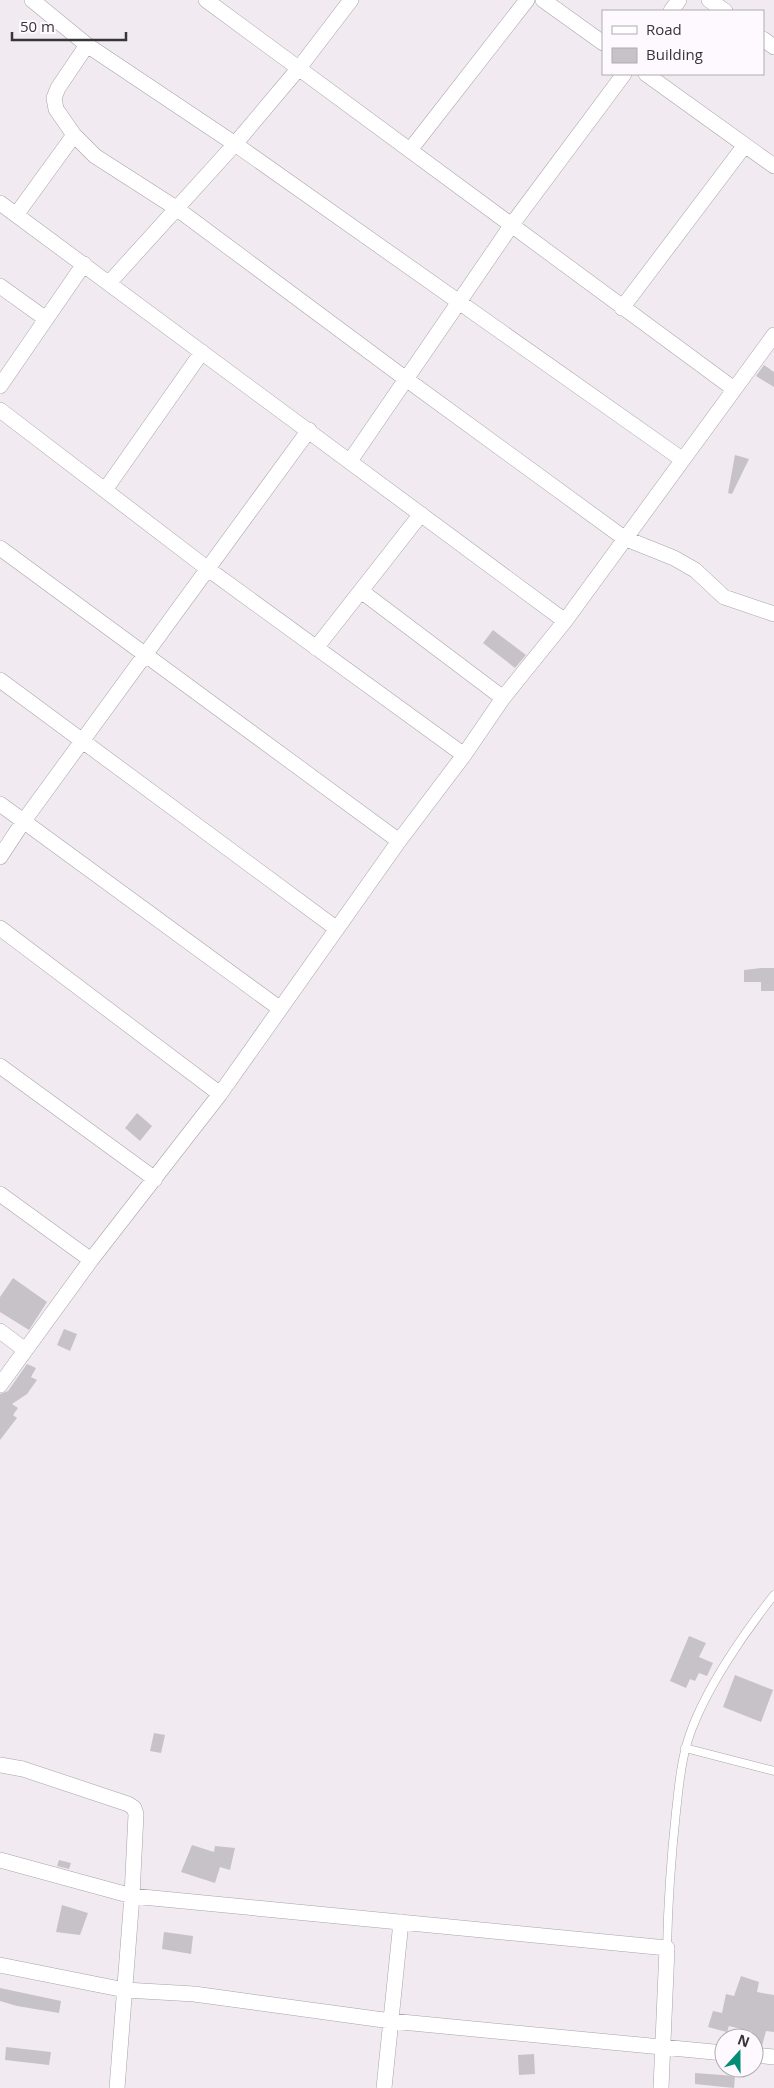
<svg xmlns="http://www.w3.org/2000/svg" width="774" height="2088" font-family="'Open Sans',sans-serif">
  <rect width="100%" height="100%" fill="#f1ebf1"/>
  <!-- building -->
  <path fill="#c7c2c7" d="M 764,365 L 774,372 L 774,387 L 756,376 Z
    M 735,455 L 749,459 L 732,494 L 728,493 Z
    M 493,630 L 526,655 L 515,668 L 483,643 Z
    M 761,968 L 774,968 L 774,991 L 761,991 L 761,982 L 744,982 L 744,970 Z
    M 137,1113 L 152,1126 L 140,1141 L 125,1128 Z
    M 13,1278 L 47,1302 L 29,1330 L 0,1312 L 0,1297 Z
    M 64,1329 L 77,1334 L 70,1351 L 57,1345 Z
    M 27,1364 L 36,1368 L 31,1377 L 37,1380 L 27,1394 L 12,1404 L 18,1408 L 13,1415 L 17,1418 L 0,1440 L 0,1394 L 8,1391 Z
    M 689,1636 L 706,1643 L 699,1657 L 713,1663 L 707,1676 L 699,1673 L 695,1681 L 690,1679 L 686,1688 L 670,1681 Z
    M 735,1675 L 773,1690 L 761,1722 L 723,1707 Z
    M 154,1733 L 165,1735 L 161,1753 L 150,1751 Z
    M 192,1845 L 214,1852 L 215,1846 L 235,1848 L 230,1870 L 220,1867 L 215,1883 L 181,1872 Z
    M 59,1860 L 71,1863 L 69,1869 L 57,1866 Z
    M 62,1905 L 88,1913 L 80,1935 L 56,1932 Z
    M 164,1932 L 193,1936 L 191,1954 L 162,1949 Z
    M 741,1976 L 759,1982 L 757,1992 L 774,1995 L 774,2032 L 766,2031 L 762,2046 L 754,2046 L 754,2038 L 750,2038 L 752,2032 L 729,2026 L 727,2032 L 708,2027 L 713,2011 L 722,2013 L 726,1994 L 734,1996 Z
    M 0,1988 L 61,2001 L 59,2013 L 17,2006 L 0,2001 Z
    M 6,2047 L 51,2052 L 49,2065 L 5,2060 Z
    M 534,2054 L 535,2074 L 519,2075 L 518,2055 Z
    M 695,2073 L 735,2076 L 734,2088 L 695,2084 Z"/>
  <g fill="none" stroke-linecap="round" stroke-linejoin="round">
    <!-- lane casing -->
    <g stroke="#a8a3a8" stroke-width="9">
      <path id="lane" d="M 685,1748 L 774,1771
        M 667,1948 C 668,1902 671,1858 676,1812 C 679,1786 681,1759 690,1734 C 706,1688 744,1633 774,1595"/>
    </g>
    <!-- street casing -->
    <g stroke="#a8a3a8" stroke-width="16">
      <path id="street" d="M 32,0 L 87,45 L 235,144 L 683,460
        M 206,0 L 734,389
        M 543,0 L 603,43
        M 709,0 L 725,11
        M 671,11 L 679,0
        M 763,39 L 774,47
        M 87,45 L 58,88 L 54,98 L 56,109 L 74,135 L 95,156 L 176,208 L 406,379 L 624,538 L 674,558 L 695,570 L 724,597 L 774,614
        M 646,74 L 774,166
        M 410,150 L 527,0
        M 0,203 L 565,621
        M 16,215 L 74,135
        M 109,283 L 235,144 L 299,68 L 351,0
        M 0,286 L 46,319
        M 622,308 L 745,145
        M 0,386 L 84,264
        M 0,410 L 208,569 L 464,755
        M 350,461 L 513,223 L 624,74
        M 105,490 L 202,352
        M 0,548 L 399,841
        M 361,591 L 503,698
        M 316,648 L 421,514
        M 0,680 L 337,929
        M 0,804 L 279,1008
        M 0,857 L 23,822 L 309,430
        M 0,928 L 220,1094
        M 0,1066 L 155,1179
        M 0,1194 L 91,1260
        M 0,1331 L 25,1350
        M 0,1385 L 91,1260 L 220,1094 L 399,841 L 464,755 L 503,698 L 565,621 L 774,335
        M 0,1765 L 23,1769 L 128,1804 L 134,1808 L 136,1814 L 132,1896 L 117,2088
        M 0,1860 L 132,1896 L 667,1948 L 661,2088
        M 0,1965 L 125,1990 L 194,1994 L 391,2021 L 724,2053
        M 754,2055 L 774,2057
        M 384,2088 L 401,1922"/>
    </g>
    <!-- lane -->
    <use href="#lane" stroke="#fff" stroke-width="8"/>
    <!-- street -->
    <use href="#street" stroke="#fff" stroke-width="15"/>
  </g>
  <!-- legend -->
  <rect x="602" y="10" width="162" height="65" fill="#fef9fe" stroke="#aeabae"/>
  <rect x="612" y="26" width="25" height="8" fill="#ffffff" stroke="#aeabae"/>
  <text x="646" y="35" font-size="15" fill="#373537">Road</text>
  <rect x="612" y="48" width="25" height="15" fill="#c7c2c7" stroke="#aeabae"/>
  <text x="646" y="60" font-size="15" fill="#373537">Building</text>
  <!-- north arrow -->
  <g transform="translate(739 2053) rotate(21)"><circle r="24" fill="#fef9fe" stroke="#aeabae"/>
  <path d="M0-4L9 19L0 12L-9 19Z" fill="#048d75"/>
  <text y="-8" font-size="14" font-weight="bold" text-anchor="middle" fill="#373537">N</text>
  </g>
  <!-- scale -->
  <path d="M12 32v8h114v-8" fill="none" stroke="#373537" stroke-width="2.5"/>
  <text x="20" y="32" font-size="15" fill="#373537" stroke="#fef9fe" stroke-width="4" paint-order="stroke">50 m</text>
</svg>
